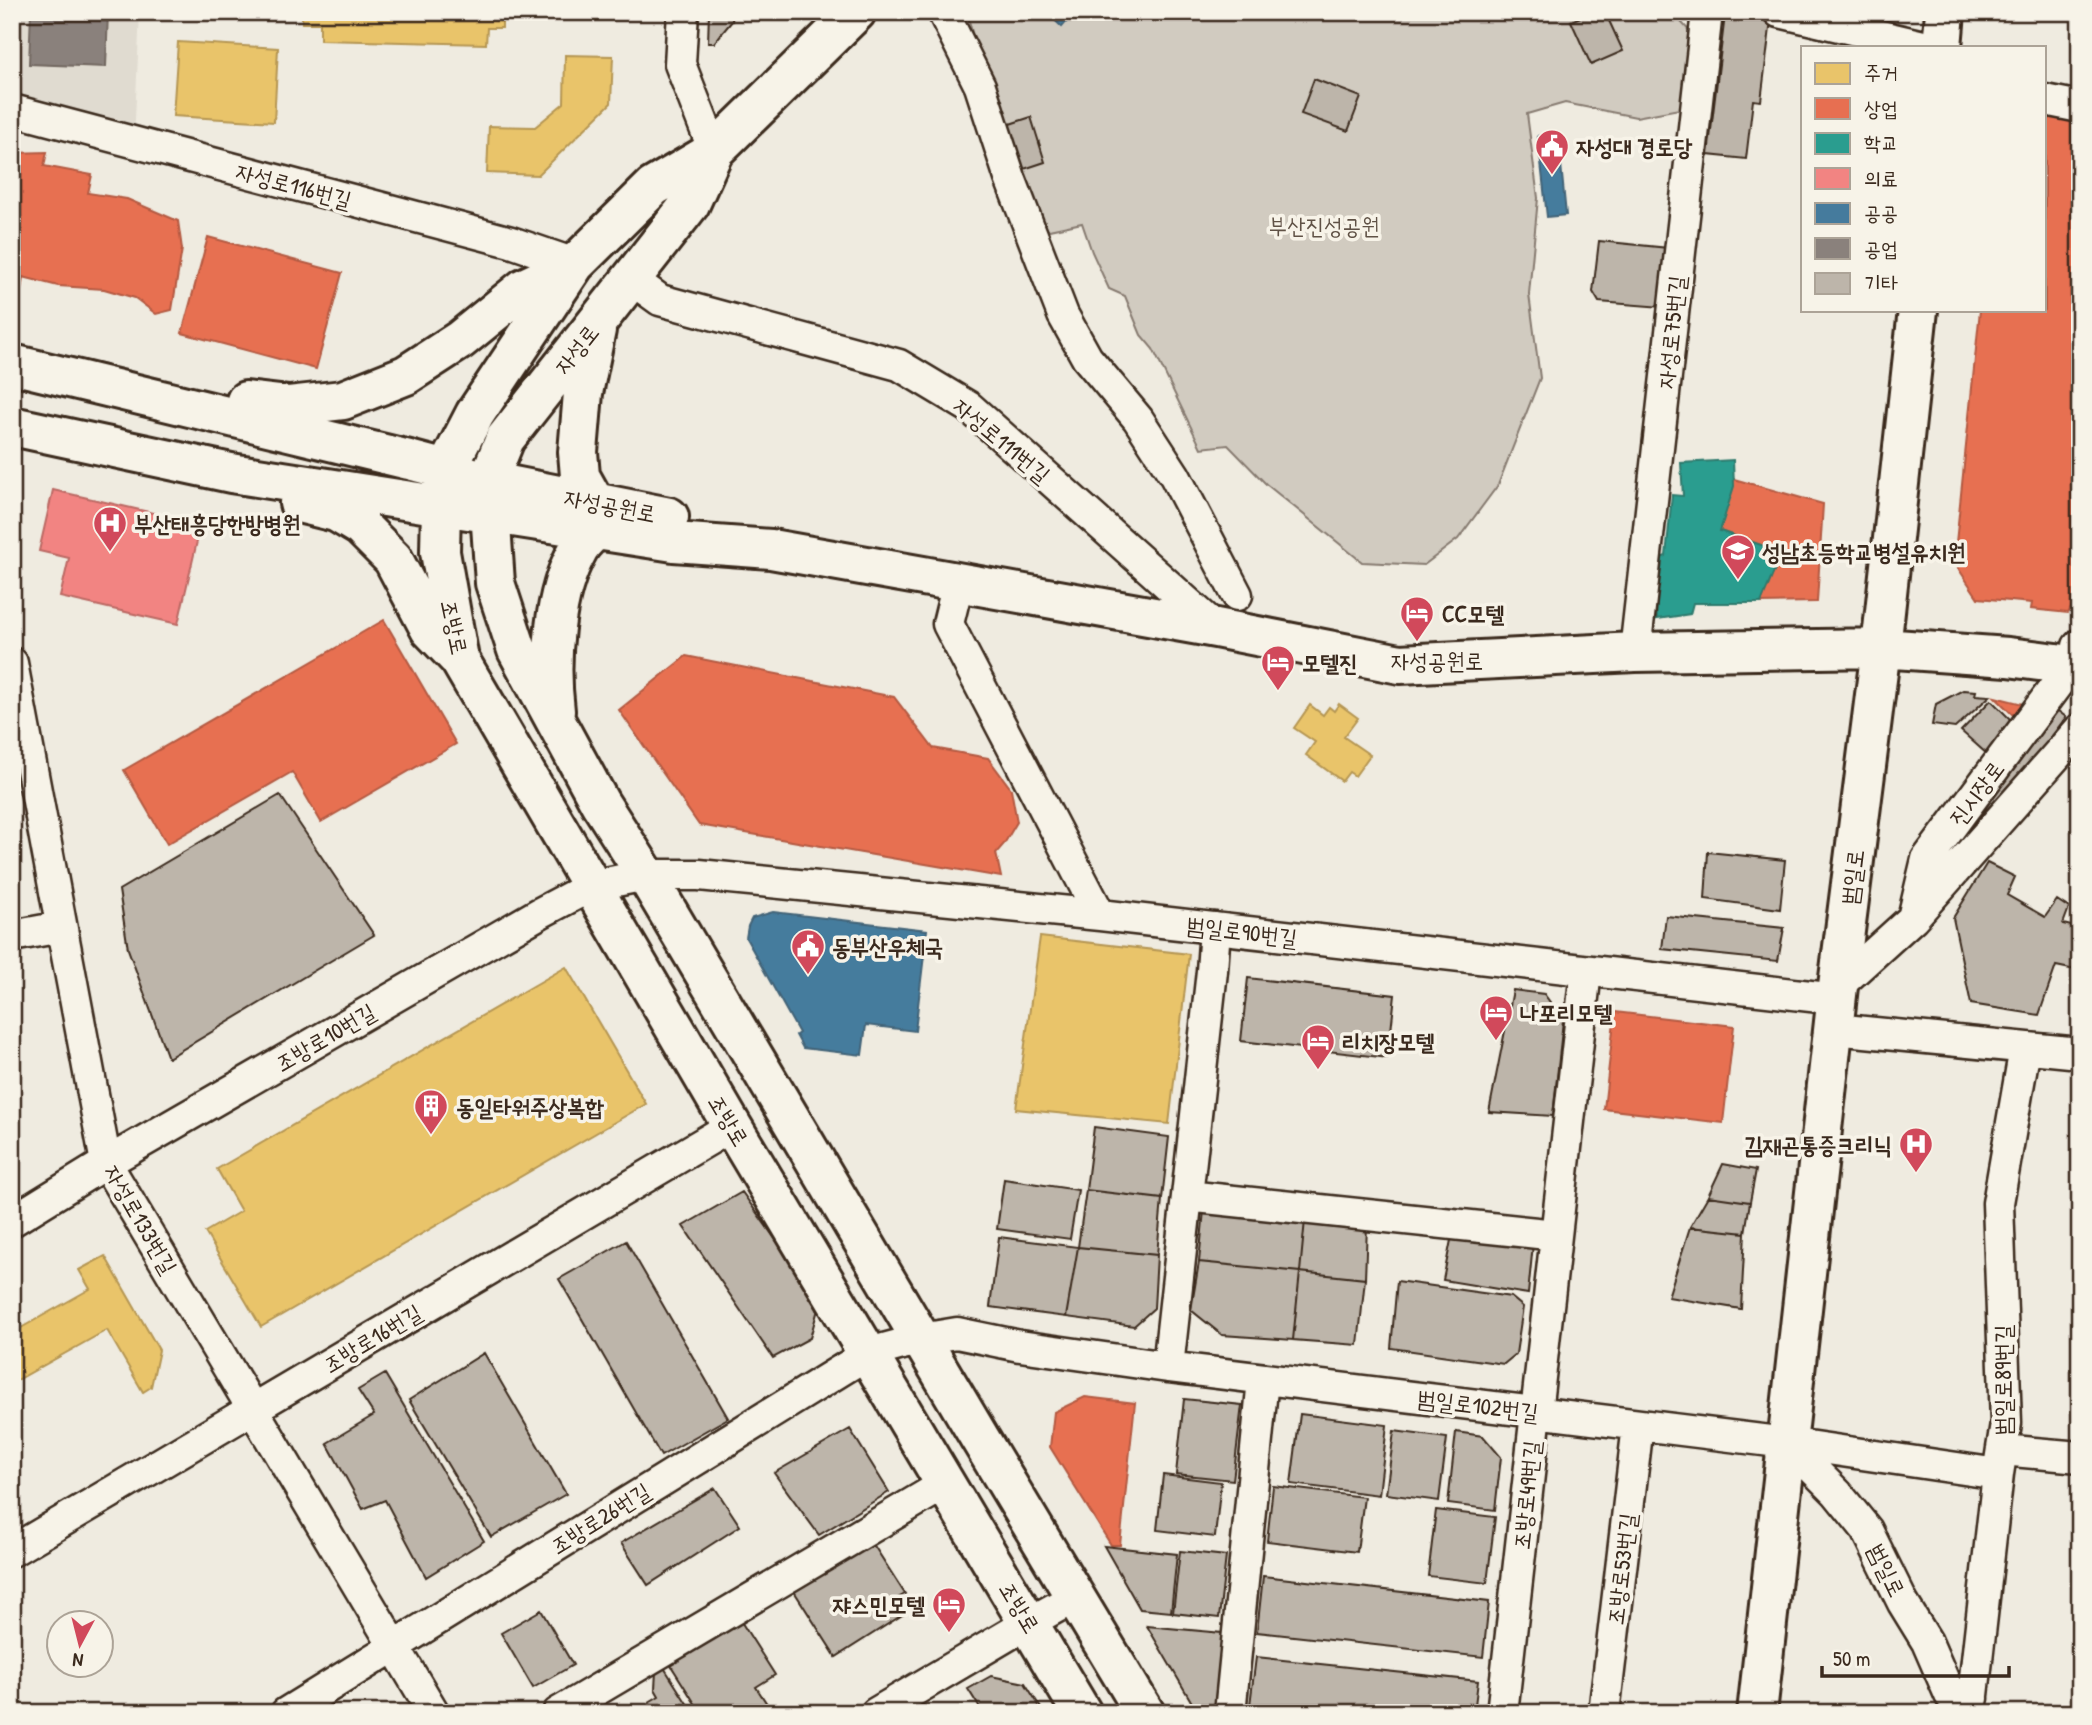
<svg xmlns="http://www.w3.org/2000/svg" width="2092" height="1725" font-family="'Patrick Hand','Poor Story',sans-serif">
  <rect width="100%" height="100%" fill="#efebe0"/>
  <filter id="ink" filterUnits="userSpaceOnUse"><feTurbulence type="fractalNoise" baseFrequency=".0143" numOctaves="2"/><feDisplacementMap in="SourceGraphic" scale="14" xChannelSelector="R" yChannelSelector="G"/><feConvolveMatrix kernelMatrix="1 2 1 2 8 2 1 2 1" color-interpolation-filters="sRGB"/></filter>
  <g filter="url(#ink)">
    <!-- built -->
    <path fill="#e0dbd0" d="M 12,12 L 140,12 L 134,141 L 12,102 Z"/>
    <!-- green -->
    <path fill="#d1cbc0" stroke="#867a6f" stroke-width="2" d="M 1672,12 L 1694,36 L 1685,108 L 1636,117 L 1565,103 L 1527,114 L 1538,198 L 1529,294 L 1540,378 L 1498,485 L 1458,539 L 1424,565 L 1362,562 L 1266,484 L 1228,445 L 1201,448 L 1153,349 L 1141,335 L 1125,296 L 1109,289 L 1092,252 L 1082,223 L 1035,233 L 994,117 L 967,13 Z"/>
    <!-- homes -->
    <path fill="#e9c46a" stroke="#b59653" stroke-width="2" d="M 302,12 L 502,12 L 502,28 L 487,28 L 486,44 L 320,40 L 320,23 L 302,23 Z
      M 178,42 L 278,48 L 274,122 L 173,116 Z
      M 565,55 L 613,56 L 611,103 L 538,175 L 487,173 L 489,126 L 535,127 L 564,103 Z
      M 1339,704 L 1358,718 L 1344,737 L 1370,755 L 1355,776 L 1349,772 L 1342,781 L 1306,755 L 1315,742 L 1294,728 L 1310,705 L 1323,715 L 1329,707 L 1334,711 Z
      M 1040,937 L 1189,954 L 1169,1124 L 1016,1109 Z
      M 566,967 L 646,1104 L 261,1327 L 205,1232 L 241,1211 L 217,1169 Z
      M 105,1256 L 159,1350 L 151,1387 L 143,1392 L 107,1330 L 12,1383 L 12,1333 L 90,1289 L 79,1270 Z"/>
    <!-- shops -->
    <path fill="#e76f51" stroke="#b35a42" stroke-width="2" d="M 2045,113 L 2080,120 L 2080,593 L 2068,613 L 2031,609 L 2032,603 L 1978,598 L 1954,562 L 1980,310 L 2045,310 Z
      M 47,152 L 44,166 L 92,175 L 88,193 L 127,199 L 178,221 L 182,249 L 172,310 L 156,314 L 135,298 L 104,289 L 58,286 L 23,277 L 21,291 L 12,289 L 12,153 Z
      M 208,237 L 342,273 L 316,369 L 182,333 Z
      M 1734,479 L 1823,504 L 1817,602 L 1761,603 L 1782,552 L 1720,531 Z
      M 384,620 L 456,744 L 321,822 L 292,772 L 167,844 L 124,770 Z
      M 686,656 L 894,697 L 933,748 L 988,758 L 1011,789 L 1017,822 L 1004,844 L 996,853 L 1001,877 L 699,825 L 619,710 Z
      M 1995,697 L 2027,705 L 2016,718 Z
      M 1615,1012 L 1734,1026 L 1723,1123 L 1604,1109 Z
      M 1085,1397 L 1135,1403 L 1120,1545 L 1111,1545 L 1050,1447 L 1054,1412 Z"/>
    <!-- schools -->
    <path fill="#2a9d8f" stroke="#2f7a6d" stroke-width="2" d="M 1733,460 L 1734,486 L 1720,531 L 1782,552 L 1761,603 L 1693,603 L 1690,614 L 1657,619 L 1655,560 L 1666,556 L 1672,495 L 1683,496 L 1681,463 Z"/>
    <!-- health -->
    <path fill="#f28482" stroke="#bb6964" stroke-width="2" d="M 53,490 L 201,524 L 178,624 L 60,597 L 69,558 L 39,551 Z"/>
    <!-- public -->
    <path fill="#457b9d" stroke="#426377" stroke-width="2" d="M 1046,12 L 1075,12 L 1062,27 Z
      M 1558,134 L 1566,215 L 1547,217 L 1538,136 Z
      M 773,912 L 927,930 L 915,1031 L 866,1025 L 862,1055 L 803,1048 L 796,1035 L 799,1033 L 746,938 L 748,926 L 752,918 Z"/>
    <!-- industry -->
    <path fill="#8a817c" stroke="#726760" stroke-width="2" d="M 31,12 L 108,12 L 106,67 L 29,64 Z"/>
    <!-- building -->
    <path fill="#bdb5aa" stroke="#3b2a1e" stroke-width="2" d="M 709,12 L 733,12 L 732,21 L 714,43 L 708,43 Z
      M 1592,12 L 1605,12 L 1623,51 L 1591,65 L 1571,21 Z
      M 1725,15 L 1771,20 L 1761,101 L 1753,100 L 1746,159 L 1708,155 Z
      M 1314,79 L 1361,97 L 1348,131 L 1301,114 Z
      M 1031,117 L 1045,162 L 1018,171 L 1004,126 Z
      M 1599,241 L 1668,248 L 1662,307 L 1599,302 L 1593,292 Z
      M 1963,690 L 1976,691 L 1975,695 L 1990,696 L 1955,728 L 1932,725 L 1936,704 Z
      M 1991,700 L 2014,723 L 1987,754 L 1961,731 Z
      M 2050,705 L 2066,717 L 1988,822 L 1974,812 Z
      M 280,795 L 374,935 L 168,1058 L 128,949 L 119,890 Z
      M 1708,852 L 1785,860 L 1780,909 L 1705,899 Z
      M 1987,863 L 2015,877 L 2007,895 L 2045,917 L 2057,900 L 2069,908 L 2063,924 L 2080,928 L 2080,971 L 2056,966 L 2039,1015 L 1971,1004 L 1953,918 Z
      M 1666,916 L 1784,928 L 1778,961 L 1662,949 Z
      M 1248,978 L 1395,995 L 1388,1058 L 1241,1041 Z
      M 1513,990 L 1544,994 L 1563,1020 L 1553,1116 L 1489,1112 Z
      M 1094,1127 L 1169,1137 L 1162,1199 L 1086,1190 Z
      M 1723,1164 L 1756,1170 L 1750,1202 L 1708,1196 Z
      M 1004,1179 L 1078,1190 L 1070,1239 L 997,1229 Z
      M 1086,1190 L 1162,1199 L 1157,1255 L 1078,1247 Z
      M 742,1192 L 820,1302 L 810,1338 L 773,1358 L 683,1226 Z
      M 1708,1196 L 1750,1202 L 1745,1233 L 1690,1227 Z
      M 1204,1210 L 1305,1220 L 1300,1272 L 1199,1262 Z
      M 1305,1220 L 1367,1225 L 1365,1279 L 1300,1272 Z
      M 1690,1227 L 1745,1233 L 1741,1309 L 1668,1297 Z
      M 1452,1235 L 1533,1244 L 1528,1294 L 1443,1280 Z
      M 999,1237 L 1078,1247 L 1066,1317 L 990,1307 Z
      M 626,1241 L 728,1418 L 661,1456 L 559,1279 Z
      M 1078,1247 L 1157,1255 L 1154,1308 L 1134,1326 L 1066,1317 Z
      M 1199,1262 L 1300,1272 L 1293,1340 L 1222,1335 L 1191,1310 Z
      M 1300,1272 L 1365,1279 L 1358,1345 L 1293,1340 Z
      M 1397,1281 L 1511,1297 L 1523,1307 L 1516,1354 L 1504,1364 L 1391,1348 Z
      M 484,1353 L 566,1494 L 491,1537 L 409,1400 Z
      M 385,1374 L 484,1541 L 426,1577 L 385,1500 L 363,1509 L 327,1443 L 374,1415 L 358,1390 Z
      M 1184,1399 L 1242,1405 L 1233,1480 L 1176,1474 Z
      M 1300,1414 L 1387,1425 L 1379,1495 L 1291,1484 Z
      M 850,1429 L 889,1492 L 819,1535 L 774,1473 Z
      M 1394,1431 L 1447,1438 L 1439,1501 L 1386,1494 Z
      M 1456,1432 L 1483,1436 L 1501,1457 L 1495,1510 L 1448,1504 Z
      M 1163,1475 L 1221,1482 L 1215,1537 L 1157,1530 Z
      M 1273,1486 L 1364,1497 L 1357,1552 L 1267,1541 Z
      M 715,1488 L 740,1526 L 648,1585 L 621,1543 Z
      M 1436,1510 L 1495,1517 L 1487,1583 L 1428,1576 Z
      M 873,1544 L 905,1594 L 898,1598 L 907,1612 L 836,1657 L 792,1588 L 846,1553 L 849,1559 Z
      M 1104,1546 L 1177,1554 L 1171,1612 L 1140,1609 Z
      M 1180,1551 L 1226,1556 L 1219,1618 L 1173,1613 Z
      M 1263,1576 L 1489,1602 L 1483,1657 L 1257,1632 Z
      M 541,1610 L 573,1665 L 533,1688 L 501,1633 Z
      M 740,1620 L 775,1675 L 756,1687 L 773,1713 L 701,1713 L 670,1664 Z
      M 1147,1626 L 1222,1633 L 1214,1713 L 1198,1713 Z
      M 1256,1657 L 1478,1681 L 1474,1713 L 1325,1713 L 1250,1705 Z
      M 663,1666 L 693,1713 L 655,1713 L 649,1702 L 659,1696 L 655,1689 L 656,1671 Z
      M 991,1676 L 1025,1683 L 1044,1713 L 983,1713 L 968,1689 Z"/>
    <g fill="none" stroke-linecap="round" stroke-linejoin="round">
      <!-- minor casing -->
      <g stroke="#3b2a1e" stroke-width="35">
        <path id="minor" d="M 683,12 L 680,64 L 714,151
          M 943,12 L 980,86 L 1010,178 L 1063,315 L 1087,358 L 1138,419 L 1175,476 L 1237,595
          M 1779,12 L 1928,47
          M 2045,100 L 2080,107
          M 12,110 L 511,242 L 575,264
          M 631,279 L 660,300 L 899,365 L 969,407 L 1216,628
          M 958,583 L 948,624 L 1100,915
          M 2078,646 L 2080,644
          M 1635,652 L 1707,12
          M 12,663 L 106,1163 L 434,1713
          M 1914,914 L 1927,859 L 2061,679
          M 12,936 L 61,927
          M 1838,986 L 1913,918 L 2080,729
          M 1834,1029 L 2080,1053
          M 1187,1196 L 1556,1235
          M 12,1221 L 106,1163 L 540,913 L 591,886 L 646,875 L 699,875 L 1100,915 L 1837,999
          M 1168,1367 L 1212,971 L 1215,928
          M 1787,1443 L 1837,1493 L 1867,1530 L 1903,1603 L 1927,1642 L 1950,1695 L 1973,1698
          M 2002,1450 L 2080,1457
          M 12,1551 L 732,1126
          M 286,1713 L 869,1353 L 921,1339 L 957,1333 L 1020,1346 L 1168,1367 L 1787,1443 L 1998,1474
          M 558,1713 L 945,1484
          M 876,1713 L 1030,1622 L 1075,1597
          M 1230,1713 L 1263,1379
          M 1502,1713 L 1586,971
          M 1604,1713 L 1638,1425
          M 1971,1713 L 1998,1474 L 2006,1423 L 1998,1203 L 2025,1048"/>
      </g>
      <!-- major casing -->
      <g stroke="#3b2a1e" stroke-width="44">
        <path id="major" d="M 856,12 L 714,151 L 653,187 L 575,264 L 475,414 L 446,470 L 441,505 L 440,552 L 459,659 L 732,1126 L 1082,1713
          M 1942,47 L 1945,12
          M 714,151 L 690,204 L 505,439 L 488,481 L 495,583 L 517,650 L 600,803 L 646,875 L 979,1437 L 1145,1713
          M 12,364 L 409,460 L 488,481 L 669,517
          M 246,401 L 289,406 L 343,400 L 406,375 L 460,340 L 524,288 L 573,265
          M 12,426 L 231,473 L 674,542 L 771,549 L 1216,628 L 1400,664 L 1635,652 L 1881,648 L 2008,657 L 2080,666
          M 594,501 L 580,476 L 578,452 L 583,393 L 596,330
          M 299,503 L 336,512 L 361,527 L 393,559 L 430,629 L 457,657
          M 555,711 C 549,662 553,594 578,550 C 582,542 590,536 596,529
          M 1757,1713 L 1838,986 L 1881,648 L 1918,310"/>
      </g>
      <!-- minor -->
      <use href="#minor" stroke="#f7f3e8" stroke-width="30"/>
      <!-- major -->
      <use href="#major" stroke="#f7f3e8" stroke-width="38"/>
    </g>
  </g>
  <!-- icons -->
  <defs>
    <g id="civic-pin" transform="scale(1.75)"><path d="M0 17L-7.5 6A9.5 9.5 0 1 1 7.5 6Z" fill="#d1495b" stroke="#f7f3e8"/><path d="M-.6-6.5H3V-4.5H.6V-3L4-1V1h2V6H-6V1h2V-1L-.6-3ZM-1.2 2.5V6h2.4V2.5Z" fill="#fff"/></g>
    <g id="hospital-pin" transform="scale(1.75)"><path d="M0 17L-7.5 6A9.5 9.5 0 1 1 7.5 6Z" fill="#d1495b" stroke="#f7f3e8"/><path d="M-5-5h3v3.5h4V-5h3V5h-3V1.5h-4V5h-3Z" fill="#fff"/></g>
    <g id="school-pin" transform="scale(1.75)"><path d="M0 17L-7.5 6A9.5 9.5 0 1 1 7.5 6Z" fill="#d1495b" stroke="#f7f3e8"/><path d="M0-5L7-2L0 1L-7-2ZM-4 1L0 2.5L4 1V4Q0 6-4 4Z" fill="#fff"/></g>
    <g id="hotel-pin" transform="scale(1.75)"><path d="M0 17L-7.5 6A9.5 9.5 0 1 1 7.5 6Z" fill="#d1495b" stroke="#f7f3e8"/><path d="M-6-4.5h1.5V1H6V5H4.5V3h-9V5H-6ZM-4 0a1.8 1.8 0 1 1 3.6 0ZM.5 0V-2.5h3Q6-2.5 6 0Z" fill="#fff"/></g>
    <g id="building-pin" transform="scale(1.75)"><path d="M0 17L-7.5 6A9.5 9.5 0 1 1 7.5 6Z" fill="#d1495b" stroke="#f7f3e8"/><path d="M-4-6H4V6H1V3H-1V6H-4ZM-2.5-4.3h1.7v1.8h-1.7ZM.8-4.3h1.7v1.8H.8ZM-2.5-1h1.7V.8h-1.7ZM.8-1h1.7V.8H.8Z" fill="#fff"/></g>
  </defs>
  <g fill-rule="evenodd">
    <use href="#civic-pin" x="1552" y="146"/>
    <use href="#hospital-pin" x="110" y="523"/>
    <use href="#school-pin" x="1738" y="551"/>
    <use href="#hotel-pin" x="1417" y="613"/>
    <use href="#hotel-pin" x="1278" y="662"/>
    <use href="#civic-pin" x="808" y="946"/>
    <use href="#hotel-pin" x="1496" y="1012"/>
    <use href="#hotel-pin" x="1318" y="1041"/>
    <use href="#building-pin" x="431" y="1106"/>
    <use href="#hospital-pin" x="1916" y="1144"/>
    <use href="#hotel-pin" x="949" y="1604"/>
  </g>
  <g text-anchor="middle" dominant-baseline="central" stroke-width="7" stroke-linejoin="round" paint-order="stroke">
    <!-- poi labels -->
    <g font-size="23" font-weight="bold" fill="#3b2a1e" stroke="#f7f3e8" text-anchor="start">
      <text x="1576" y="146">자성대 경로당</text>
      <text x="134" y="523">부산태흥당한방병원</text>
      <text x="1762" y="551">성남초등학교병설유치원</text>
      <text x="1442" y="613">CC모텔</text>
      <text x="1302" y="662">모텔진</text>
      <text x="832" y="946">동부산우체국</text>
      <text x="1520" y="1012">나포리모텔</text>
      <text x="1342" y="1041">리치장모텔</text>
      <text x="456" y="1106">동일타워주상복합</text>
      <text x="1892" y="1144" text-anchor="end">김재곤통증크리닉</text>
      <text x="925" y="1604" text-anchor="end">쟈스민모텔</text>
    </g>
    <!-- street labels -->
    <g font-size="23" fill="#3b2a1e" stroke="#f7f3e8">
      <text transform="translate(294 185) rotate(15)">자성로116번길</text>
      <text transform="translate(1671 332) rotate(-84)">자성로75번길</text>
      <text transform="translate(576 349) rotate(-52)">자성로</text>
      <text transform="translate(1002 440) rotate(40)">자성로111번길</text>
      <text transform="translate(610 505) rotate(11)">자성공원로</text>
      <text transform="translate(455 627) rotate(78)">조방로</text>
      <text x="1437" y="660">자성공원로</text>
      <text transform="translate(1976 793) rotate(-53)">진시장로</text>
      <text transform="translate(1852 877) rotate(-83)">범일로</text>
      <text transform="translate(1242 931) rotate(7)">범일로90번길</text>
      <text transform="translate(325 1037) rotate(-30)">조방로10번길</text>
      <text transform="translate(729 1120) rotate(59)">조방로</text>
      <text transform="translate(141 1219) rotate(60)">자성로133번길</text>
      <text transform="translate(372 1338) rotate(-31)">조방로16번길</text>
      <text transform="translate(2002 1380) rotate(-90)">범일로89번길</text>
      <text transform="translate(1478 1405) rotate(7)">범일로102번길</text>
      <text transform="translate(1526 1495) rotate(-84)">조방로49번길</text>
      <text transform="translate(600 1518) rotate(-32)">조방로26번길</text>
      <text transform="translate(1621 1569) rotate(-83)">조방로53번길</text>
      <text transform="translate(1887 1570) rotate(64)">범일로</text>
      <text transform="translate(1020 1607) rotate(59)">조방로</text>
    </g>
    <!-- park labels -->
    <g font-size="23" fill="#605246" stroke="#f7f3e8">
      <text x="1324" y="225">부산진성공원</text>
    </g>
  </g>
  <!-- margin -->
  <rect width="2092" height="1725" fill="none" stroke="#f7f3e8" stroke-width="42"/>
  <rect x="21" y="21" width="2050" height="1683" fill="none" stroke="#3b2a1e" stroke-width="2.5" filter="url(#ink)"/>
  <!-- legend -->
  <rect x="1801" y="46" width="245" height="266" fill="#f7f3e8" stroke="#aca397" stroke-width="2"/>
  <rect x="1815" y="63" width="35" height="21" fill="#e9c46a" stroke="#aca397" stroke-width="2"/>
  <text x="1864" y="80" font-size="21" fill="#3b2a1e">주거</text>
  <rect x="1815" y="98" width="35" height="21" fill="#e76f51" stroke="#aca397" stroke-width="2"/>
  <text x="1864" y="116" font-size="21" fill="#3b2a1e">상업</text>
  <rect x="1815" y="133" width="35" height="21" fill="#2a9d8f" stroke="#aca397" stroke-width="2"/>
  <text x="1864" y="150" font-size="21" fill="#3b2a1e">학교</text>
  <rect x="1815" y="168" width="35" height="21" fill="#f28482" stroke="#aca397" stroke-width="2"/>
  <text x="1864" y="186" font-size="21" fill="#3b2a1e">의료</text>
  <rect x="1815" y="203" width="35" height="21" fill="#457b9d" stroke="#aca397" stroke-width="2"/>
  <text x="1864" y="220" font-size="21" fill="#3b2a1e">공공</text>
  <rect x="1815" y="238" width="35" height="21" fill="#8a817c" stroke="#aca397" stroke-width="2"/>
  <text x="1864" y="256" font-size="21" fill="#3b2a1e">공업</text>
  <rect x="1815" y="273" width="35" height="21" fill="#bdb5aa" stroke="#aca397" stroke-width="2"/>
  <text x="1864" y="290" font-size="21" fill="#3b2a1e">기타</text>
  <!-- north arrow -->
  <g transform="translate(80 1644) rotate(187)"><circle r="33" fill="#f7f3e8" stroke="#aca397" stroke-width="2"/>
  <path d="M0-5L12 26L0 18L-12 26Z" fill="#d1495b"/>
  <text y="-10" font-size="19" font-weight="bold" text-anchor="middle" fill="#3b2a1e">N</text>
  </g>
  <!-- scale -->
  <path d="M1822 1666v10h187v-10" fill="none" stroke="#3b2a1e" stroke-width="3.5"/>
  <text x="1833" y="1666" font-size="21" fill="#3b2a1e" stroke="#f7f3e8" stroke-width="5" paint-order="stroke">50 m</text>
</svg>
